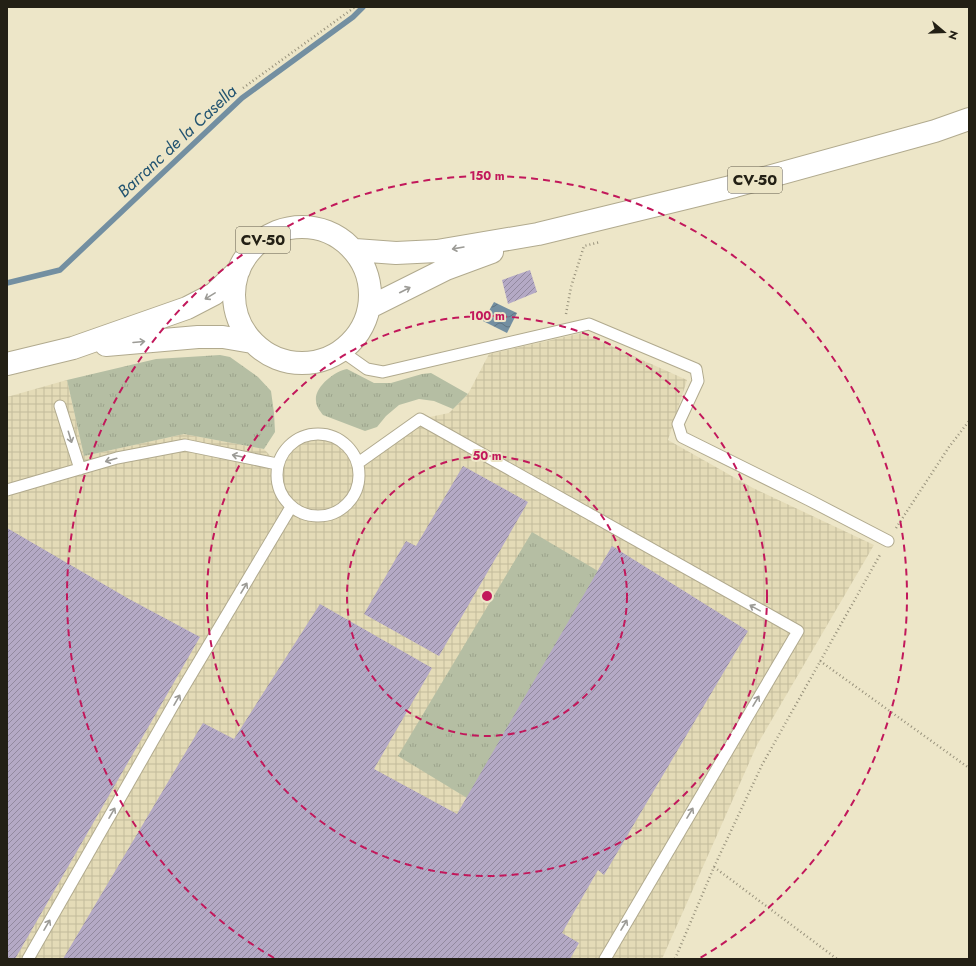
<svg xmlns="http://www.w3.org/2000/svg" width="976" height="966" font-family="Jost,sans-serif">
  <defs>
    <pattern id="industrial-grid" width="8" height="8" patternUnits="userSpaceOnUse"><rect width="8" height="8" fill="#e4dbb7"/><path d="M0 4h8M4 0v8" fill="none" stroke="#c3bc9c"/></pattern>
    <pattern id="grass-tufts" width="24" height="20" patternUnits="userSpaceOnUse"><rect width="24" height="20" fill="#b5bea3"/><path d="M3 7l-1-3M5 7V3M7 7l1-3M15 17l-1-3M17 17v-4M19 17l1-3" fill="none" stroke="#9ba38b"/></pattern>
    <pattern id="water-waves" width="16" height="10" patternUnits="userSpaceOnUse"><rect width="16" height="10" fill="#738fa1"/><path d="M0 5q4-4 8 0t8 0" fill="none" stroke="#5e7482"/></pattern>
    <pattern id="building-hatch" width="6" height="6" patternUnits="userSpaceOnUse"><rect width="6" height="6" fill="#b4a9c5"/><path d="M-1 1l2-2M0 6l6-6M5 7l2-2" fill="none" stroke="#92899f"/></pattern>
  </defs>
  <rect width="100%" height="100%" fill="#ede6c8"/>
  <!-- industrial -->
  <path fill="url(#industrial-grid)" d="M 582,333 L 687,380 L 668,440 L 753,488 L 874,545 L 757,745 L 662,959 L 7,959 L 7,397 L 67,380 L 84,456 L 184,434 L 264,449 L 277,463 L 288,448 L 305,435 L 324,433 L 340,439 L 351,449 L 358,463 L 420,419 L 449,413 L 468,394 L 489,354 Z"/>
  <!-- grass -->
  <path fill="url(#grass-tufts)" d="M 220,355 L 230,357 L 258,377 L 271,391 L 274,413 L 275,432 L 264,449 L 184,434 L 84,456 L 67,380 L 156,359 Z
    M 347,369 L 374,383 L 391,383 L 422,374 L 431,373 L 468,394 L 453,409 L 434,401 L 419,399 L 399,405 L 386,416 L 377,427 L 365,431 L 323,415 C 320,411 316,406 316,401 C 314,387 335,371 347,369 Z
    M 532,532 L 598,571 L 467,798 L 398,756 Z"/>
  <!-- water -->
  <path fill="url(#water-waves)" d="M 494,302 L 517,313 L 507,333 L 483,321 Z"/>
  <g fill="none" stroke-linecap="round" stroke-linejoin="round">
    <!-- stream -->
    <path stroke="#738fa1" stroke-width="5.5" d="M 7,283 L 60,270 L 242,98 L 353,17 L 363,7"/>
  </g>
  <!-- building -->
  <path fill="url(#building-hatch)" d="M 530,270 L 537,292 L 508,304 L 502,280 Z
    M 463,466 L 528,502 L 439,656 L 364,614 L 406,541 L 416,546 Z
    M 7,528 L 129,599 L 200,637 L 15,959 L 7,959 Z
    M 612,546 L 748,631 L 604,875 L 598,870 L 562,933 L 579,943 L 570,959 L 63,959 L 203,723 L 234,739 L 320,604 L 432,668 L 374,769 L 457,814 Z"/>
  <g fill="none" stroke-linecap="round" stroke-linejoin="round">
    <!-- service casing -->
    <g stroke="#b1aa8e" stroke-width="13">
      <path id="service" d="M 343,352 L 367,369 L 383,372 L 589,324 L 696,369 L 698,381 L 678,424 L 682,437 L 809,500 L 888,541
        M 60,406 L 80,469
        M277 475a41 41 0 1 1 82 0a41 41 0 1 1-82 0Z
        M 358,463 L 420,419 L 798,631 L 605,959
        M 7,490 L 117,458 L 185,445 L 277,464
        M 28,959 L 179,695 L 291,507"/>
    </g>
    <!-- primary casing -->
    <g stroke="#b1aa8e" stroke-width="24">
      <path id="primary" d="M234 295a68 68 0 1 1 136 0a68 68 0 1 1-136 0Z
        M 355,250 L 396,253 L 437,251 L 538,234 L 735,186 L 935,131 L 969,119
        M 370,307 L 446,269 L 492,252
        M 106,345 L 198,337 L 223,337 L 252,342
        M 7,364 L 73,348 L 187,308 L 214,294 L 239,270"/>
    </g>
    <!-- path -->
    <path stroke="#98927c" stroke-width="2.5" stroke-dasharray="1 3" stroke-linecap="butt" d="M 243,88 L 355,7
      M 566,314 L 571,287 L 584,246 L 600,242
      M 896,528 L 949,447 L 969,421
      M 820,661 L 969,768
      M 714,867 L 837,959
      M 675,959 L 714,867 L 762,765 L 881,553"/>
    <!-- service -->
    <use href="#service" stroke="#fff" stroke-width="11"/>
    <!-- primary -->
    <use href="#primary" stroke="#fff" stroke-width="22"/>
  </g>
  <!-- one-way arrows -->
  <defs><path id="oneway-shaft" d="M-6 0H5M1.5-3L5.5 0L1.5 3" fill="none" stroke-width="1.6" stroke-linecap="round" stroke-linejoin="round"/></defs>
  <g stroke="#9c9b96">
    <use href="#oneway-shaft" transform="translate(458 248) rotate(170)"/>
    <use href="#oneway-shaft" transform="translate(405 290) rotate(-27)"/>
    <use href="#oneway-shaft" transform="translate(210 296) rotate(149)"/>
    <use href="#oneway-shaft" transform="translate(139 342) rotate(-5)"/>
    <use href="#oneway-shaft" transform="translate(70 437) rotate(73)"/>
    <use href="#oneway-shaft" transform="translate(238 456) rotate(-168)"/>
    <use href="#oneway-shaft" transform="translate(111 460) rotate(164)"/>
    <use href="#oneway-shaft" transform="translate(244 588) rotate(-59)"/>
    <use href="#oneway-shaft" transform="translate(755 608) rotate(-151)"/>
    <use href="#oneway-shaft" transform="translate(177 700) rotate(-60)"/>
    <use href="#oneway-shaft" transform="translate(756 701) rotate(-59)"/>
    <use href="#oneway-shaft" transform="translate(112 813) rotate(-60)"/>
    <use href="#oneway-shaft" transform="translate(690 813) rotate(-59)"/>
    <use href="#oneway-shaft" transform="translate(47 925) rotate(-60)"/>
    <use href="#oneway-shaft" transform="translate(624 925) rotate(-59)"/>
  </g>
  <!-- distance rings -->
  <g fill="none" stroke="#c2185b" stroke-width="2" stroke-dasharray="7 5">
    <circle cx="487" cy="596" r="140"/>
    <circle cx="487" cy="596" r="280"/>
    <path d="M274 958A420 420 0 1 1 700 958"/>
  </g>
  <g text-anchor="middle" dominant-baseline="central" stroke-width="4" stroke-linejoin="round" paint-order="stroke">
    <!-- shield labels -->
    <g fill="#ede6c8" stroke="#605b4b" stroke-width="1">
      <rect x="728" y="167" width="54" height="26" rx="3"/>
      <rect x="236" y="227" width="54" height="26" rx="3"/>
    </g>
    <g font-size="15" font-weight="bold" fill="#232015">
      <text x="755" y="180">CV-50</text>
      <text x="263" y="240">CV-50</text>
    </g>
    <!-- water labels -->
    <g font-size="17" font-style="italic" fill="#215370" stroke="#ede6c8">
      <text transform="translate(177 141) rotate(-43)">Barranc de la Casella</text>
    </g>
  </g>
  <circle cx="487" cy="596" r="6" fill="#c2185b" stroke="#ede6c8" stroke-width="2"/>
  <g font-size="12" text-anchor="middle" font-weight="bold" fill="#c2185b" stroke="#ede6c8" stroke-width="4" stroke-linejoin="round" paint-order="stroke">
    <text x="487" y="180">150 m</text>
    <text x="487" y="320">100 m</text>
    <text x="487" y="460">50 m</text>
  </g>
  <!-- border -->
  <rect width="976" height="966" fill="none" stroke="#232015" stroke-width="16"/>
  <!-- north arrow -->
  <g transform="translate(944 32) rotate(109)" stroke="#ede6c8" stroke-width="3" paint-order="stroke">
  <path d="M0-3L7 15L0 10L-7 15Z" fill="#232015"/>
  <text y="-6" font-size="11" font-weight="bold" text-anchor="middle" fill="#232015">N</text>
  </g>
</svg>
